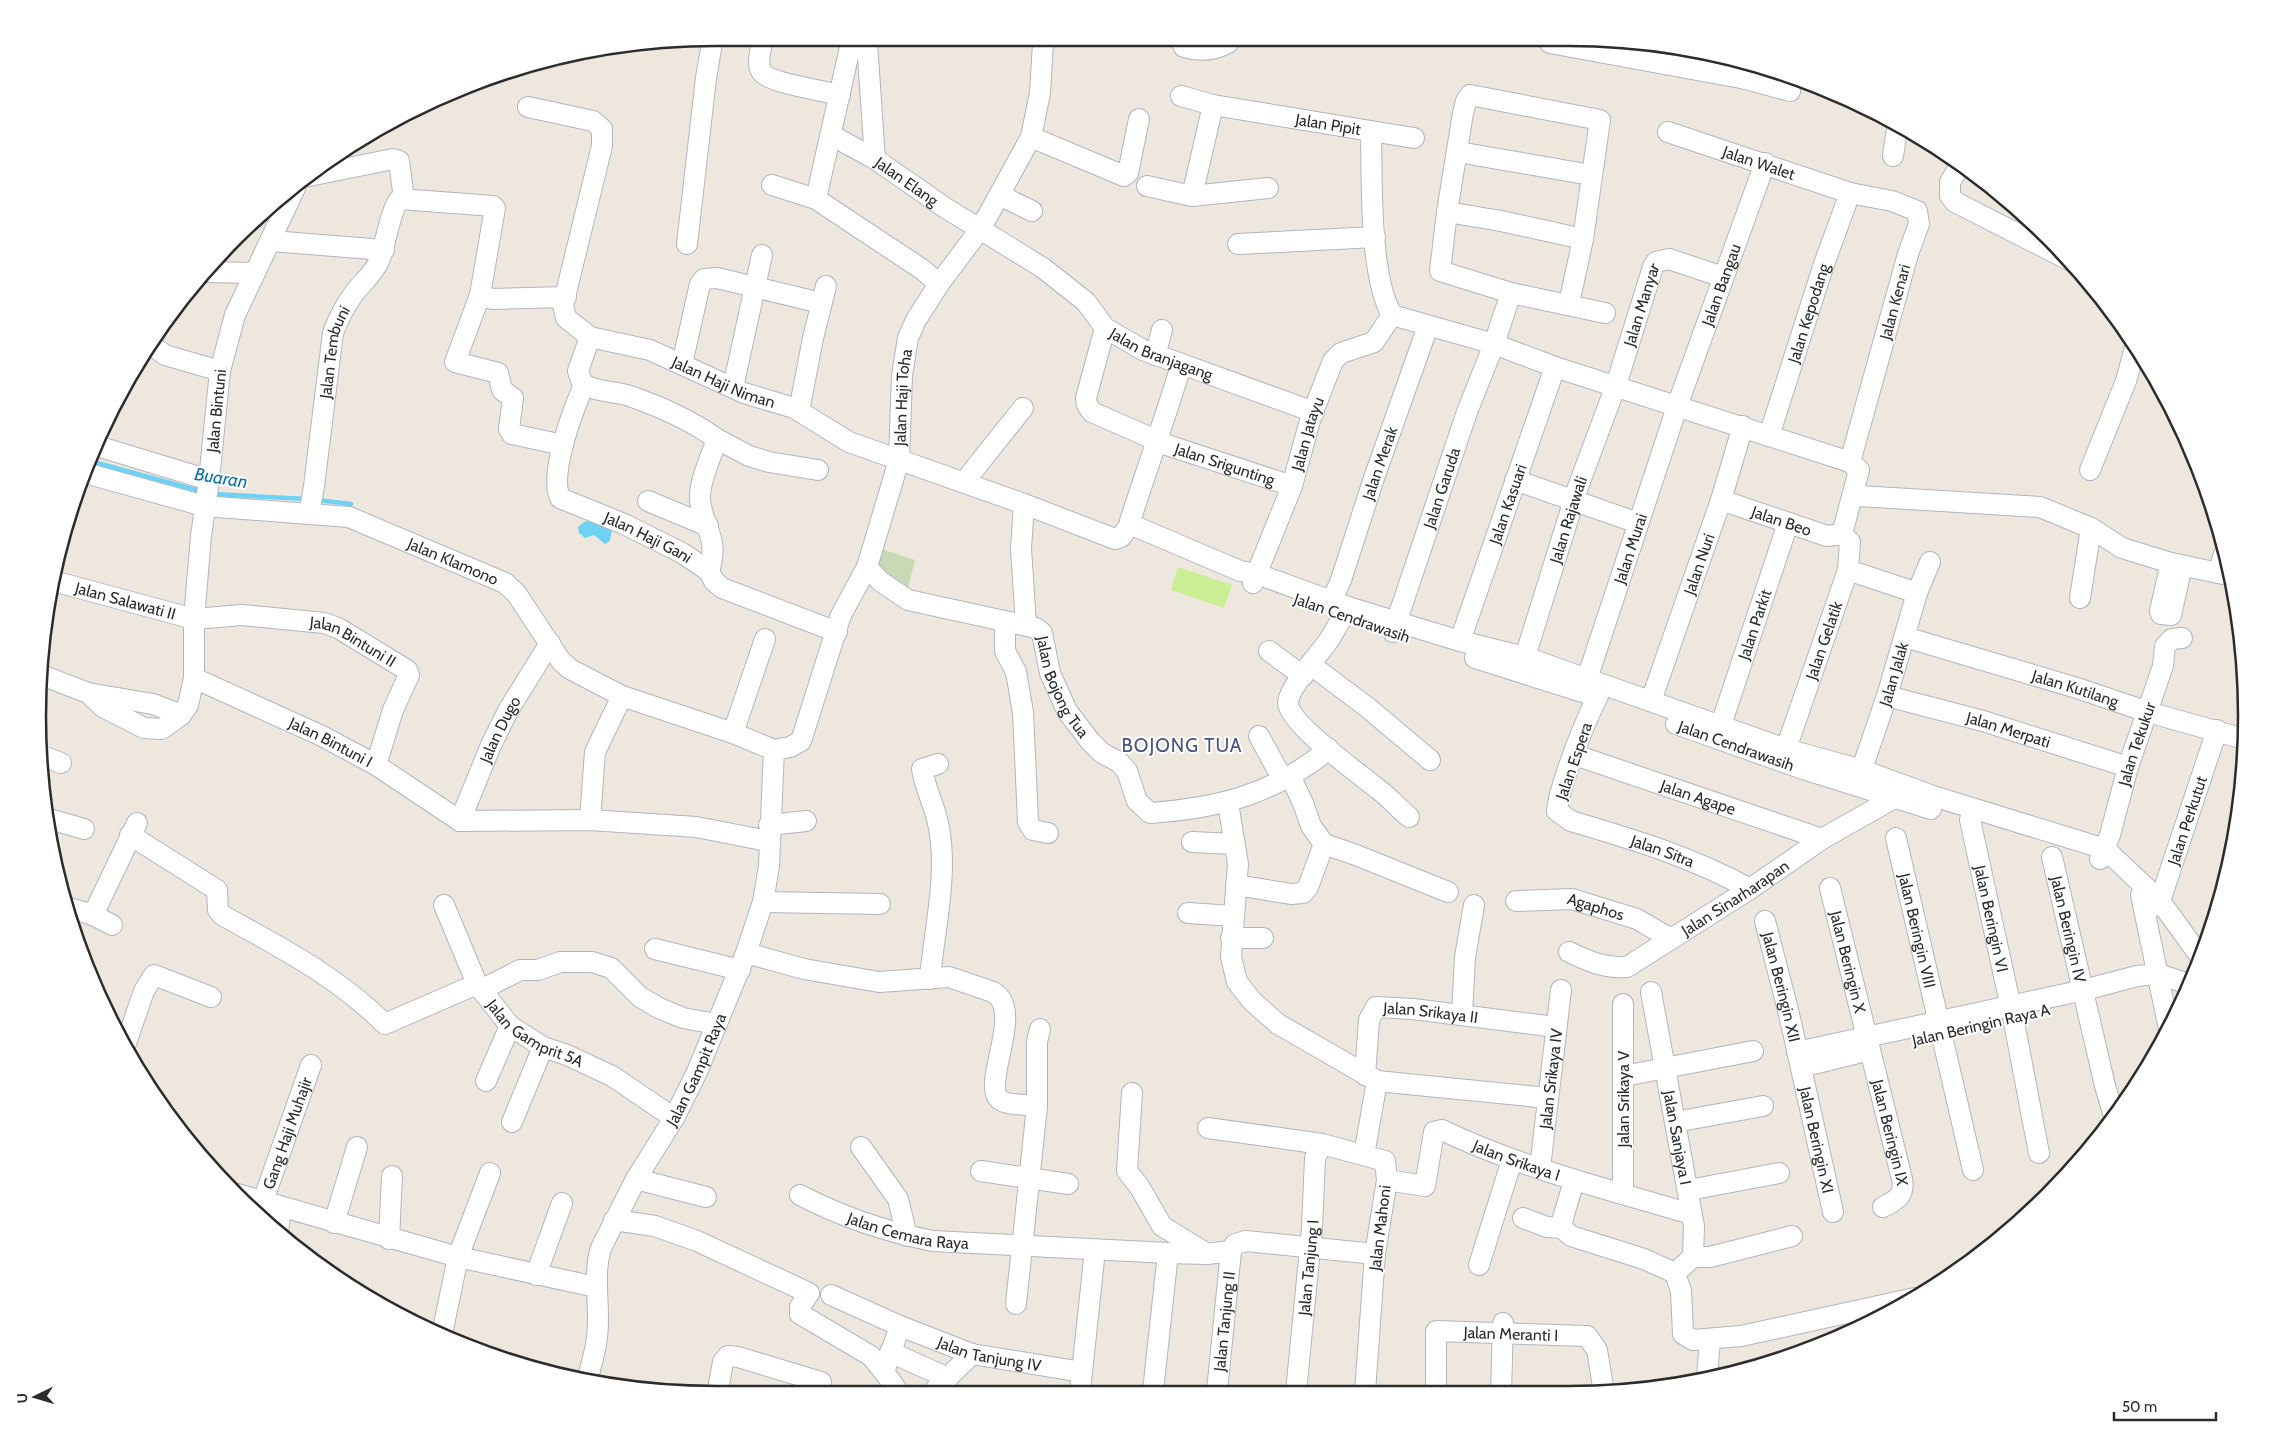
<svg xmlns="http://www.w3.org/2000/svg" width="2284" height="1432" font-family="Cabin,sans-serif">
  <rect width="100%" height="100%" fill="#eee7de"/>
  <!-- cemetery -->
  <path fill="#c7d9b5" d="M 881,549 L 915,560 L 907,591 L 878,571 L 877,559 Z"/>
  <!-- pitch -->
  <path fill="#c9ee94" d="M 1178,567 L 1232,585 L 1224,608 L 1171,590 Z"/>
  <!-- water -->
  <path fill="#6ed2f4" d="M 595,519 L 612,529 L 610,541 L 605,544 L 594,535 L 585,538 L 579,533 L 578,527 L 584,522 Z"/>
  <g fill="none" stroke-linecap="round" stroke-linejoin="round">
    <!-- stream -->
    <path stroke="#6ed2f4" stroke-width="4.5" d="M 90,461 L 203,492
      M 213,494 L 307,499
      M 317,500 L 351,504"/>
    <!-- minor casing -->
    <g stroke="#b2b5c0" stroke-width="22">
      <g id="minor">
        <path d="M 762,43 C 760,52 757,63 761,71 C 767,83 825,91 840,95"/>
        <path d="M 867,43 L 875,159"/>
        <path d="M 1182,43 L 1184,47 C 1200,52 1213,51 1228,43"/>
        <path d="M 1550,43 L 1746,79 L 1748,68"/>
        <path d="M 1746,79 L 1790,91"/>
        <path id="s1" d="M 1181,96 L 1213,105 L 1371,131 C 1372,178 1369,276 1392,315"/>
        <path id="s2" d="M 528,107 L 593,121 L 602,129 L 602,146 L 563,305 L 566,318 L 590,337 L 650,350 L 744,393 L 794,408 L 849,442 L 1024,504 L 1115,539 L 1121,537 L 1131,523"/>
        <path d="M 1371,131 L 1414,138"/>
        <path id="s3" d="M 1668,132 L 1850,193 L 1892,201 L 1917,211 L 1919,224 L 1908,254 L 1850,462"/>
        <path id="s4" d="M 831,135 L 875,159 L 944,207 L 1043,268 L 1086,302 L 1105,328 L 1143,350 L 1314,412"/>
        <path d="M 1031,137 L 1124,176 L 1128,173 L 1139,119"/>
        <path d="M 1458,152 L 1591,175"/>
        <path d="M 1893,156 L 1897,129"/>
        <path d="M 1960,166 L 1950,182 L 1950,196 L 1955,202 L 2069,260"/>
        <path d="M 309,176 L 393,159 L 399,161 L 404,199"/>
        <path d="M 772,185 L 816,199 L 923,270 L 939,284"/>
        <path d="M 1147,186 L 1192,196 L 1268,188"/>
        <path d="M 999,195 L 1032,211"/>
        <path d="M 1192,196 L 1213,105"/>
        <path d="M 816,199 L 851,43"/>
        <path d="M 1447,212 L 1501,221 L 1583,239"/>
        <path d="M 271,241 L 384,250"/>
        <path d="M 687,244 L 706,78 L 712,43"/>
        <path d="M 1238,244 L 1375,237"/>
        <path d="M 205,272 L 255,273"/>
        <path d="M 480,295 L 492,299 L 566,297"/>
        <path d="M 1569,304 L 1583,239 L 1600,120 L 1470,95 L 1466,101 L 1463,113 L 1447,212 L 1440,271 L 1511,293 L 1605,313"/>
        <path d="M 1392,315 L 1494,344 L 1555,367 L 1850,462 L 1859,470 L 1842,534"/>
        <path id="s5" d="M 1105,328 L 1086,398 L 1087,405 L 1092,412 L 1167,445 L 1292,486"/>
        <path d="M 590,337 L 578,371 L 582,383 C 594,392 613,391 627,395 C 659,406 689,419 717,439 C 711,457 701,477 700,495 C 699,524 721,535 709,571"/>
        <path d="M 150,344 L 165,355 L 220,371"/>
        <path d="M 1155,355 L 1162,330"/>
        <path d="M 682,364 L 700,284 L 704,279 L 717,278 L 821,303"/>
        <path d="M 1181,366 C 1165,418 1147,469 1130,521 L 1132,525 L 1240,571 L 1257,574 L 1348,607 L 1460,641 L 1525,657 L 1786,749 L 1862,770 L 1933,796 L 2105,849 L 2160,901 L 2199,955"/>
        <path id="s6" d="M 584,385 C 573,410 549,473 560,498 L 624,524 L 682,553 L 709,571 L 714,581 L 722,588 L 837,632"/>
        <path d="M 733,387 L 762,255"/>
        <path d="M 799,411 L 813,338 L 826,286"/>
        <path id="s7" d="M 1769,436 L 1824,264 L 1850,193"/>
        <path d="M 717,439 L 749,456 L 769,462 L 818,470"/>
        <path d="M 97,446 L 209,480"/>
        <path d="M 2090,470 L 2126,381 L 2135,348"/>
        <path id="s8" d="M 85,473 L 204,506 L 349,517 L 505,583 L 516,593 L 561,661 L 570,669 L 622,696 L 733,733 L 774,750"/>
        <path d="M 1515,480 L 1638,523"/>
        <path d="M 964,482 L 1023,408"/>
        <path d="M 1859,496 L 2040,507 L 2091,528 L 2122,548 L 2171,563 L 2228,575"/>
        <path id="s9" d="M 1721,500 L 1827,536 L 1842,534"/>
        <path d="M 648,501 L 708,526"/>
        <path d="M 1024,504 L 1021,549 L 1026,624"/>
        <path id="s10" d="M 309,514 L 314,486 L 333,333 C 338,319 346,304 355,292 C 363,282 374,273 379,261 C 385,247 391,207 400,199 L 493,206 L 495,208 L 480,295 L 455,362 L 498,373 L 502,390 L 513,398 L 509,429 L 512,434 L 563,445"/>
        <path d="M 2171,563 L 2160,611 L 2161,614 L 2171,615 L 2182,565"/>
        <path id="s11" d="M 867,567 L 880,581 L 908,600 L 1036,628 L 1042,633 L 1050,673 L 1067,711 L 1090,741 L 1102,753 L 1119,762 L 1127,771 L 1137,801 L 1150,813 C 1220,808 1274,794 1329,749"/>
        <path d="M 1848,570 L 1917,593"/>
        <path d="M 2218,573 L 2224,554"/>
        <path id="s12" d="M 57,582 L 194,619 L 242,615 L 324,623 L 338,628 L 407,670 L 409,675 L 393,710 L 376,765"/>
        <path id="s13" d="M 1253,583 L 1292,486 L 1311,417 L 1333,361 L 1341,353 L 1374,342 L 1392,315"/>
        <path d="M 2080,598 L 2091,528"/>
        <path id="s14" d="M 1332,600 L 1341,580 L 1374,478 L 1428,326"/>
        <path d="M 1348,607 C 1341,619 1335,631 1327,643 C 1318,655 1288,689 1288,703 C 1289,724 1361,775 1378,789 C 1389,797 1398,808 1409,817"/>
        <path d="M 1005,621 L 1005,651 L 1016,672 L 1023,712 L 1028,822 L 1033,830 L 1048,833"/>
        <path id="s15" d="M 1393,632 L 1467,412 L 1494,344 L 1511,293"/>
        <path id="s16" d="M 1905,637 L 2077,688 L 2148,712 L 2244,739"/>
        <path id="s17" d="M 1460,641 L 1555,367"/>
        <path d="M 1269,651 L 1303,676"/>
        <path id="s18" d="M 1525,657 L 1578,487 L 1616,385 L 1653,267 L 1656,262 L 1669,259 L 1723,277"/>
        <path d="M 1475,658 L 1592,695"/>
        <path d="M 1311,665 L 1367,707 L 1430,760"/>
        <path id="s19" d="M 39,674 L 88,693 L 103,707 L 144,728 L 162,729 L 181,715 L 188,705 L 194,678 L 194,619 L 201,536 L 209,480 L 220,371 L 235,315 L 295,188"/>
        <path id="s20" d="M 194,678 L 322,736 L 376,765 L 460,821"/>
        <path id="s21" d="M 1583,691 L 1681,395 L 1765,163"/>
        <path d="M 88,693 L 153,704 L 181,715"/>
        <path id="s22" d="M 1598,696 C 1586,719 1559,786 1557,811 L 1571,821 C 1635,840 1692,857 1750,889"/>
        <path id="s23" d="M 1887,696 L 1983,721 L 2128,767"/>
        <path id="s24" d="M 1651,701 L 1721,500 L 1743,426"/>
        <path id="s25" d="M 1676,724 L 1803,769 L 1931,809"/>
        <path id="s26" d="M 1721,725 L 1788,523"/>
        <path d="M 733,733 L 765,639"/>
        <path d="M 1259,736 L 1283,780"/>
        <path id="s27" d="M 1786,749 L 1848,570 L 1850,542 L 1842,534"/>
        <path id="s28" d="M 774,750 L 790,747 L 801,741 L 841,615 L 867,567 L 899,460 L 902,375 L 908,338 L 916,320 L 939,284 L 981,228 L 1031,137 L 1040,93 L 1043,43"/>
        <path id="s29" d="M 1575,755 L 1822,839"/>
        <path d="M 42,756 L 61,763"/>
        <path d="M 1290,776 L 1303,803 L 1311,826 L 1324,844 L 1356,855 L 1448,892"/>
        <path id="s30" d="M 1857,783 L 1887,696 L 1917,593 L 1930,562"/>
        <path d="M 1228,803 L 1238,864 L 1231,957 L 1237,982 L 1252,1001 L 1278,1024 L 1377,1081 L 1548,1098"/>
        <path d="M 46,818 L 84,829"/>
        <path d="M 590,820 L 595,752 L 622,696"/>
        <path id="s31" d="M 1970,820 L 2013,1017 L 2039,1153"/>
        <path d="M 460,821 L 590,820 L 696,827 L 768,841"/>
        <path id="s32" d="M 460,821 L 491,745 L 509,709 L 550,643"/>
        <path d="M 769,825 L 806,821"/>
        <path d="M 130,835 L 217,890 L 218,910 L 222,915 C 283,949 335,975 385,1024 L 477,984"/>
        <path id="s33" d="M 1896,838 L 1973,1170"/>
        <path d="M 1192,842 L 1234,844"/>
        <path id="s34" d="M 2052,857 L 2105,1086 L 2114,1116"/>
        <path id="s35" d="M 2100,859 L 2110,835 L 2128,767 L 2163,666 L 2165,646 L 2172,639 L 2182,638"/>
        <path d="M 1236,885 L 1291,894 L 1303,893 L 1308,887 L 1324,844"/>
        <path id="s36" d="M 1830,888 L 1902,1179 C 1905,1196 1897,1200 1883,1207"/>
        <path d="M 2141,895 L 2169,1029"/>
        <path id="s37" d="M 1516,901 L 1572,899 L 1637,919 L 1671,939"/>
        <path d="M 763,902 L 880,904"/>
        <path id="s38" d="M 444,905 L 477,984 L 510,1026 L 543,1047 L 567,1055 L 612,1076 L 674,1118"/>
        <path d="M 66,907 L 93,915 L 137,823"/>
        <path id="s39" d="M 2152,907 L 2160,901 L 2217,730"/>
        <path d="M 1188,913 L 1233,916"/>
        <path d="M 93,915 L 112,925"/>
        <path id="s40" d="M 1765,921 L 1789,1014 L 1833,1212"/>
        <path d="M 1231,938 L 1263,938"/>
        <path d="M 655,949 L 740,970"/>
        <path id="s41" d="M 1569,952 C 1588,961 1606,969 1627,967 L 1750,889 L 1822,839 L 1896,797"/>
        <path d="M 746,953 L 804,969 L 879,982 L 949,977 L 993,992 C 1025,1010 982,1082 999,1099 C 1006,1106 1028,1104 1037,1106"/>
        <path d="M 930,979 C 934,930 948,876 939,828 C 936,808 925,789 922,769 L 938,764"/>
        <path d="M 481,990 L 520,970 L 538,970 L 560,962 L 592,962 L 611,968 L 640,997 L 659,1008 L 683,1018 L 716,1024"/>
        <path id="s42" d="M 1651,992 L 1694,1226 L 1693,1257 L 1675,1273"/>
        <path d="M 1623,1004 L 1623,1194"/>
        <path d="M 1462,1014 L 1465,957 L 1474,905"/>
        <path d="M 125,1046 L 144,991 L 154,975 L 211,997"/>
        <path d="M 1797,1052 L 2084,990 L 2137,976 L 2158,974 L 2189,984"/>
        <path d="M 1801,1067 L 1866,1051"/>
        <path id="s43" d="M 1365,1075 L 1369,1020 L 1376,1007 L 1413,1009 L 1556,1027"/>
        <path d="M 1624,1076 L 1753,1051"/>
        <path d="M 486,1081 L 510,1026"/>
        <path d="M 1132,1093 L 1127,1171 L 1139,1186 L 1162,1226 L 1204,1252"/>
        <path d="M 512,1122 L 543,1047"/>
        <path d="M 1675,1122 L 1763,1106"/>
        <path d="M 1208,1128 L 1322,1144 L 1385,1161 L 1387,1180 L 1375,1254 L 1365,1392"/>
        <path d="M 861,1147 L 898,1199 L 907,1236"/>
        <path d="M 1364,1155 L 1377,1081"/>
        <path id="s44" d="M 1540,1168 L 1561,990"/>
        <path d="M 981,1171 L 1068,1184"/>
        <path d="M 636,1179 L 706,1197"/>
        <path id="s45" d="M 1387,1180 L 1425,1186 L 1434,1132 L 1442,1130 C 1521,1168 1607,1189 1691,1214"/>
        <path d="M 1574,1181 L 1563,1218 L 1562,1228 L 1571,1236 L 1644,1259 L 1675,1273 L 1681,1291 L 1683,1334 L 1693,1340 L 1741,1336 L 1915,1298"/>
        <path d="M 1689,1190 L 1779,1173"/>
        <path d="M 234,1193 L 458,1257 L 596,1287"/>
        <path id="s46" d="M 800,1195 C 842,1217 887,1232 933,1241 L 1168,1253 L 1207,1254 L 1231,1251"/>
        <path id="s47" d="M 263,1201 L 311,1065"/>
        <path d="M 1523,1218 L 1547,1227 L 1562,1228"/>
        <path d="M 614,1220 L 655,1226 L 697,1241 L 809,1293 L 800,1307 L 800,1314 L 871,1356 L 884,1372"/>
        <path d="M 334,1223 L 357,1147"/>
        <path d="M 278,1232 L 281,1207"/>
        <path d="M 389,1239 L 392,1176"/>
        <path d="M 1231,1251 L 1235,1244 L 1246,1241 L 1375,1254"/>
        <path d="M 1693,1257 L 1710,1257 L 1792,1236"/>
        <path d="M 1479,1265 L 1512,1160"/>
        <path d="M 536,1275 L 562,1203"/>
        <path id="s48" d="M 831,1295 L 900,1326 L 972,1354 L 1082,1372"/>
        <path d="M 1016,1304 L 1037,1106 L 1037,1042 L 1040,1029"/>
        <path d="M 442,1334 L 458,1257 L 490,1173"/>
        <path d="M 890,1352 L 948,1378"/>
        <path d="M 1707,1377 L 1710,1340"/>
        <path id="s49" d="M 588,1378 C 591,1364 596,1350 597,1337 C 601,1307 592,1277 601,1248 L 636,1179 L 674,1118 L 697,1072 L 746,953 L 763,902 L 769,866 L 774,750"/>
        <path d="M 718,1389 L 723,1362 L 728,1356 L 738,1357 L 821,1382"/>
        <path d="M 897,1390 L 884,1372 L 900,1326"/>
        <path d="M 935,1390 L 972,1354"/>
        <path d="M 1080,1391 L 1095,1250"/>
        <path d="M 1153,1391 L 1168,1253"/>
        <path id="s50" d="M 1217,1391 L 1231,1251"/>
        <path id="s51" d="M 1296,1392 L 1312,1228 L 1315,1158 L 1322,1144"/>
        <path id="s52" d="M 1436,1392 L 1436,1331 L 1587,1336 L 1597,1350 L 1604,1393"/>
        <path d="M 1501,1393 L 1503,1323"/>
      </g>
    </g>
    <!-- minor -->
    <use href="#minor" stroke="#fff" stroke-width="20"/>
  </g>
  <g text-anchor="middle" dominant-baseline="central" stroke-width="4" stroke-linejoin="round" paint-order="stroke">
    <!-- street labels -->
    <g font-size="16" fill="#2c2c2c" stroke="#fff">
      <text stroke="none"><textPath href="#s1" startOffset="150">Jalan Pipit</textPath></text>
      <text stroke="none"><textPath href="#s3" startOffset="96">Jalan Walet</textPath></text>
      <text stroke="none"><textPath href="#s4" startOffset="89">Jalan Elang</textPath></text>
      <text stroke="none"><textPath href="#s21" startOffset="429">Jalan Bangau</textPath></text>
      <text transform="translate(1895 302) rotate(-75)">Jalan Kenari</text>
      <text stroke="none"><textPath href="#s18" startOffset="371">Jalan Manyar</textPath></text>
      <text stroke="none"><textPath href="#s7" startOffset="129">Jalan Kepodang</textPath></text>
      <text stroke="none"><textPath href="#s4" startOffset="400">Jalan Branjagang</textPath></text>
      <text stroke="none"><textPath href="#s10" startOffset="164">Jalan Tembuni</textPath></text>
      <text stroke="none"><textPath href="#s2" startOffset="445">Jalan Haji Niman</textPath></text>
      <text stroke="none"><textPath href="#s28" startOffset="390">Jalan Haji Toha</textPath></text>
      <text stroke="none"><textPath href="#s19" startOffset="469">Jalan Bintuni</textPath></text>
      <text stroke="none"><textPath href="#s13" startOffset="159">Jalan Jatayu</textPath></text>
      <text stroke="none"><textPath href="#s14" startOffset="145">Jalan Merak</textPath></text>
      <text stroke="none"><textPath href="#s5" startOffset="231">Jalan Srigunting</textPath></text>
      <text stroke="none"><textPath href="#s15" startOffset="152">Jalan Garuda</textPath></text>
      <text stroke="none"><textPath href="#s17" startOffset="145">Jalan Kasuari</textPath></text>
      <text stroke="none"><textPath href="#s18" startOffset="144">Jalan Rajawali</textPath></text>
      <text stroke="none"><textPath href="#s9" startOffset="64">Jalan Beo</textPath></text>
      <text stroke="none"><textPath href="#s6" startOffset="214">Jalan Haji Gani</textPath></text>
      <text stroke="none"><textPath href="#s21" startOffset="150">Jalan Murai</textPath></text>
      <text stroke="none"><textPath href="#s8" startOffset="382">Jalan Klamono</textPath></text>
      <text stroke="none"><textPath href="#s24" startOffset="145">Jalan Nuri</textPath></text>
      <text stroke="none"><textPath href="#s12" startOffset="71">Jalan Salawati II</textPath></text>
      <text transform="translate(1352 618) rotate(19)">Jalan Cendrawasih</text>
      <text stroke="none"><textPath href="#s26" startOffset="106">Jalan Parkit</textPath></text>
      <text stroke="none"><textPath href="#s27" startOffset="115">Jalan Gelatik</textPath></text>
      <text stroke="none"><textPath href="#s12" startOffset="306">Jalan Bintuni II</textPath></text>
      <text stroke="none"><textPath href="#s30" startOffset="115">Jalan Jalak</textPath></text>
      <text stroke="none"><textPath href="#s11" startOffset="250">Jalan Bojong Tua</textPath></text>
      <text stroke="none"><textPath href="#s16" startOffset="178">Jalan Kutilang</textPath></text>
      <text stroke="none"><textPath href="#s32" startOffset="100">Jalan Dugo</textPath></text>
      <text stroke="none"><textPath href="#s23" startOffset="126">Jalan Merpati</textPath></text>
      <text stroke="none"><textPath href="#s20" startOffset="151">Jalan Bintuni I</textPath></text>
      <text stroke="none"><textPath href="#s35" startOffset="121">Jalan Tekukur</textPath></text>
      <text stroke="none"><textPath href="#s25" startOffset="64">Jalan Cendrawasih</textPath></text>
      <text transform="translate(1574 761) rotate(-71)">Jalan Espera</text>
      <text stroke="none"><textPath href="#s29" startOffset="130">Jalan Agape</textPath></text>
      <text stroke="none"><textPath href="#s39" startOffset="95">Jalan Perkutut</textPath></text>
      <text stroke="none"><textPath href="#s22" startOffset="236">Jalan Sitra</textPath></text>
      <text stroke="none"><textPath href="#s41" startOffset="189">Jalan Sinarharapan</textPath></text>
      <text stroke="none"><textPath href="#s37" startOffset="81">Agaphos</textPath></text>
      <text stroke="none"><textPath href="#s31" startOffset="101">Jalan Beringin VI</textPath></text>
      <text stroke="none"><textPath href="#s34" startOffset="74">Jalan Beringin IV</textPath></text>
      <text stroke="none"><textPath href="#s33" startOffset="95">Jalan Beringin VIII</textPath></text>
      <text stroke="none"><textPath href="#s36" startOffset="76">Jalan Beringin X</textPath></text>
      <text stroke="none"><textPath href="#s40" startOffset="68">Jalan Beringin XII</textPath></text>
      <text stroke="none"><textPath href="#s43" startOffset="125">Jalan Srikaya II</textPath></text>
      <text transform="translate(1981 1025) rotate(-13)">Jalan Beringin Raya A</text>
      <text stroke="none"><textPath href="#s38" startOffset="164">Jalan Gamprit 5A</textPath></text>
      <text stroke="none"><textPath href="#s49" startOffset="334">Jalan Gampit Raya</textPath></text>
      <text stroke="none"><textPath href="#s44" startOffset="90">Jalan Srikaya IV</textPath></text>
      <text transform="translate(1623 1099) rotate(-90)">Jalan Srikaya V</text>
      <text stroke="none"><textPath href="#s47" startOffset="72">Gang Haji Muhajir</textPath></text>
      <text stroke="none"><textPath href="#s36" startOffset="252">Jalan Beringin IX</textPath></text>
      <text stroke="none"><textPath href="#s42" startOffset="148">Jalan Sanjaya I</textPath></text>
      <text stroke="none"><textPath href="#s40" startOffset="225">Jalan Beringin XI</textPath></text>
      <text stroke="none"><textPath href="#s45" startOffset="182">Jalan Srikaya I</textPath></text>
      <text transform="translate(1380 1228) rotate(-83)">Jalan Mahoni</text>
      <text stroke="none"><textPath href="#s46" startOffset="115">Jalan Cemara Raya</textPath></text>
      <text stroke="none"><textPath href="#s51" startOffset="125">Jalan Tanjung I</textPath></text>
      <text stroke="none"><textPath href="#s50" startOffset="70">Jalan Tanjung II</textPath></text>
      <text stroke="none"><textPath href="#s52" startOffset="136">Jalan Meranti I</textPath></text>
      <text stroke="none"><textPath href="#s48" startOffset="170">Jalan Tanjung IV</textPath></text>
    </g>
    <!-- water labels -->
    <g font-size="18" font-style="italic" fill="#0871a5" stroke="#fff">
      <text transform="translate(221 478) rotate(9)">Buaran</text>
    </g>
    <!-- quarter labels -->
    <g font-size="19" letter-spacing="1" fill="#4a5480" stroke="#fff">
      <text x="1182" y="745">BOJONG TUA</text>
    </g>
  </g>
  <!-- crop -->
  <path d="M0 0H2284V1432H0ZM716 46H1568A670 670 0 0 1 2238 716V716A670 670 0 0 1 1568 1386H716A670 670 0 0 1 46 716V716A670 670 0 0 1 716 46Z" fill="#fff" fill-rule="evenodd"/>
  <path fill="none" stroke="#2c2c2c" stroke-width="2.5" d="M716 46H1568A670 670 0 0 1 2238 716V716A670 670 0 0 1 1568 1386H716A670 670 0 0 1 46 716V716A670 670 0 0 1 716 46Z"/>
  <!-- north arrow -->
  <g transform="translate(35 1397) rotate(265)" stroke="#ffffff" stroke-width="4" paint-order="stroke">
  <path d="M0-4L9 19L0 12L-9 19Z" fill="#2c2c2c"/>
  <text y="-8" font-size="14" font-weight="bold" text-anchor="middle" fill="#2c2c2c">U</text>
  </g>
  <!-- scale -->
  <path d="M2114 1412v8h102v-8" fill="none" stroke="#2c2c2c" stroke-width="2.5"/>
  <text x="2122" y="1412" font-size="15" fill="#2c2c2c" stroke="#ffffff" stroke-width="4" paint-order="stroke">50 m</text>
</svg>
